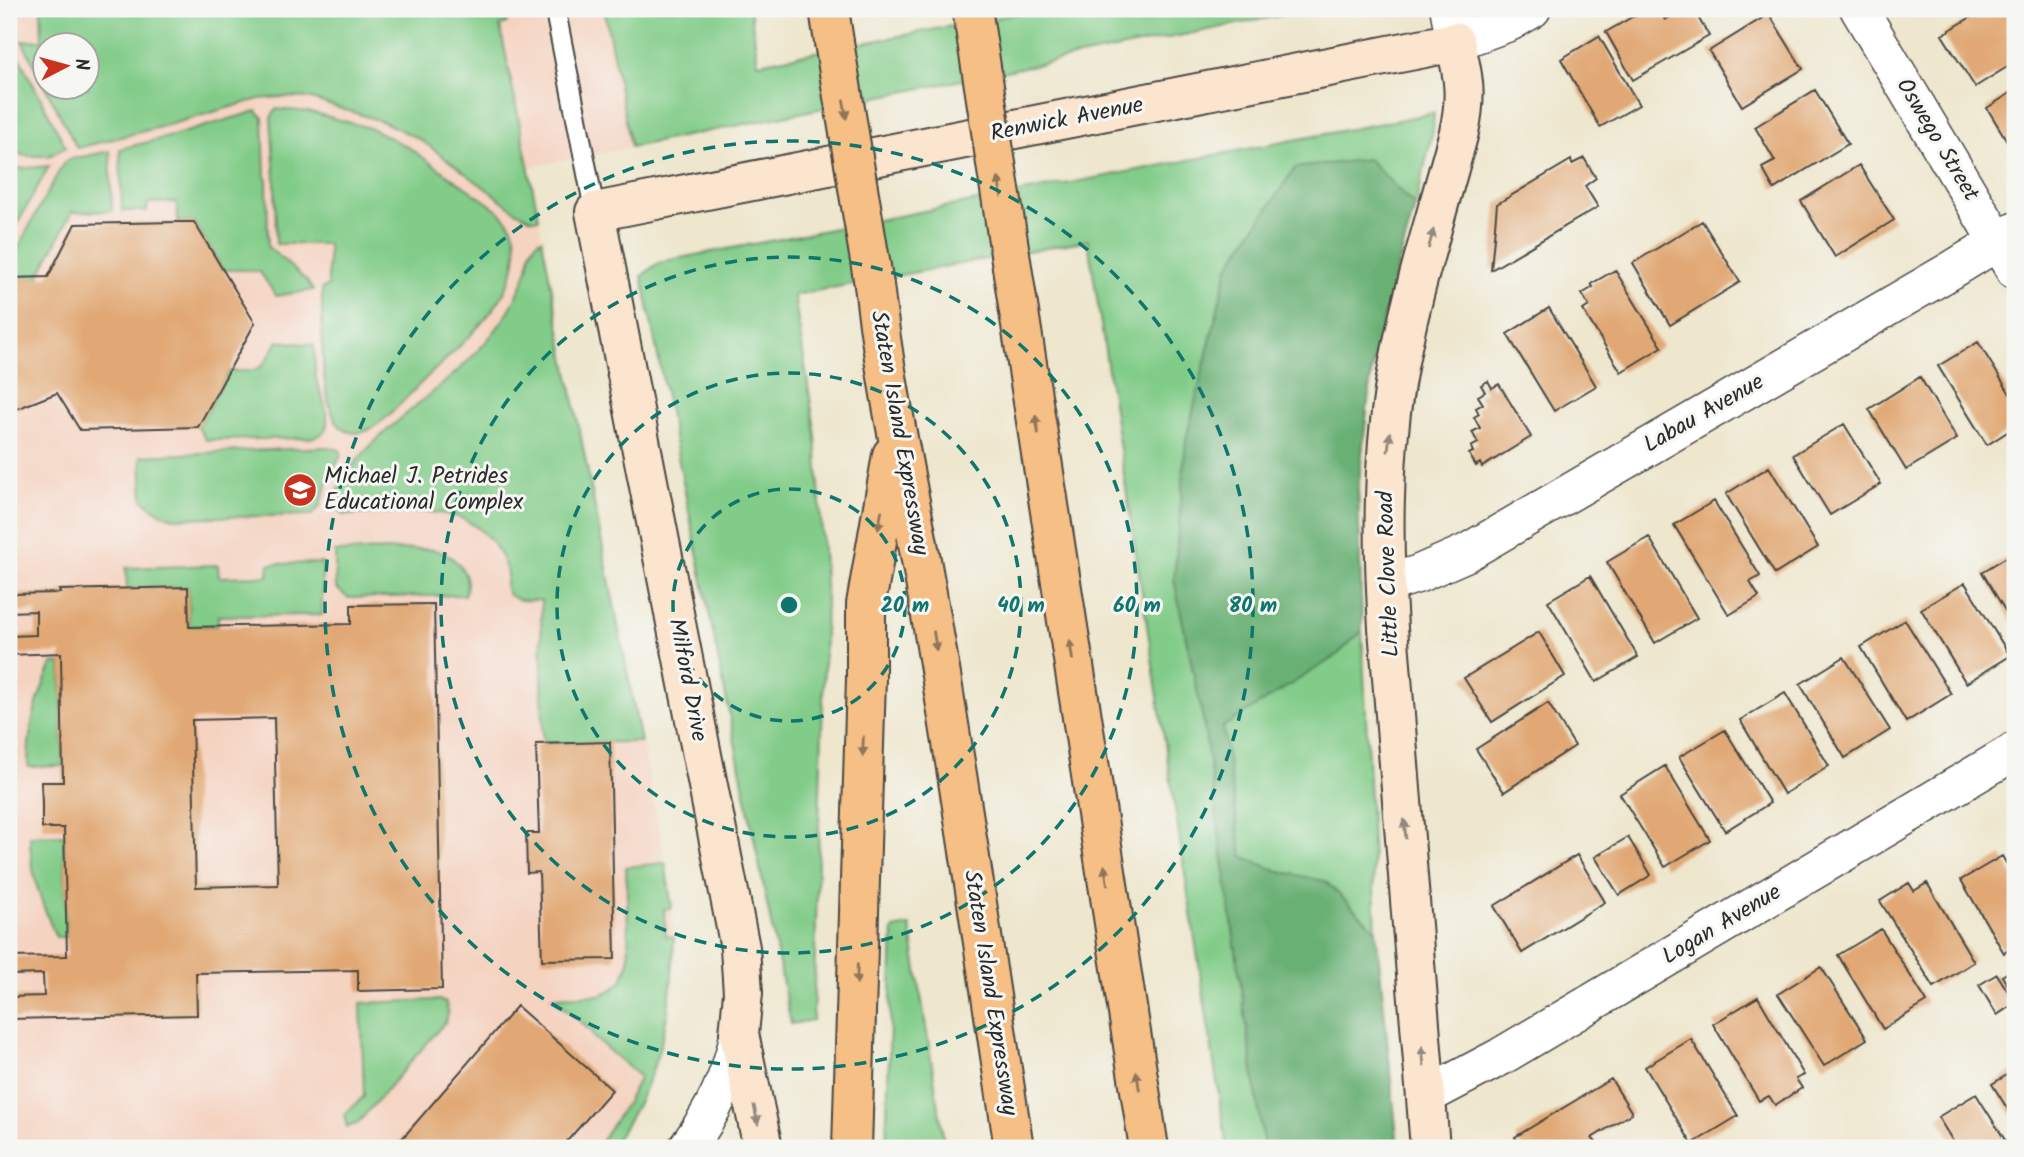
<svg xmlns="http://www.w3.org/2000/svg" width="2024" height="1157" font-family="Kalam,sans-serif">
  <rect width="100%" height="100%" fill="#f6f6f2"/>
  <filter id="ink" filterUnits="userSpaceOnUse"><feTurbulence type="fractalNoise" baseFrequency=".0143" numOctaves="2"/><feDisplacementMap in="SourceGraphic" scale="14" xChannelSelector="R" yChannelSelector="G"/><feConvolveMatrix kernelMatrix="1 2 1 2 8 2 1 2 1" color-interpolation-filters="sRGB"/></filter>
  <filter id="wash" filterUnits="userSpaceOnUse"><feTurbulence type="fractalNoise" baseFrequency=".00686" numOctaves="4" result="noise"/><feDisplacementMap in="SourceGraphic" scale="28" xChannelSelector="R" yChannelSelector="G"/><feGaussianBlur stdDeviation="1.57" result="paint"/><feColorMatrix in="noise" values="0 0 0 0 0 0 0 0 0 0 0 0 0 0 0 0 0 1.4 0 .05"/><feComposite in="paint" operator="in"/></filter>
  <g filter="url(#wash)">
    <rect width="100%" height="100%" fill="#eee6cd"/>
    <!-- built -->
    <path fill="#f5d3c1" fill-rule="evenodd" d="M 9,9 L 604,9 L 631,147 L 528,167 L 661,839 L 672,908 L 674,937 L 673,976 L 665,1035 L 645,1090 L 622,1131 L 610,1148 L 9,1148 ZM 46,46 L 88,46 L 88,88 L 46,88 Z"/>
    <!-- green -->
    <path fill="#82cc89" stroke="#567c5a" stroke-width="2" d="M 41,9 L 504,9 L 507,23 L 500,26 L 539,219 L 532,219 L 517,212 L 421,140 L 384,122 L 308,98 L 282,97 L 259,99 L 164,126 L 77,148 L 46,88 L 88,88 L 88,46 L 46,46 L 45,86 L 22,41 L 42,40 Z
      M 604,9 L 750,9 L 758,63 L 1041,9 L 1312,9 L 631,147 Z
      M 10,40 L 66,147 L 49,156 L 27,156 L 9,152 Z
      M 276,109 L 311,112 L 373,129 L 408,147 L 498,210 C 501,214 506,218 509,222 C 524,244 513,278 501,298 C 485,324 447,358 424,380 C 407,396 389,419 368,430 C 360,434 349,434 342,428 C 317,406 323,321 322,288 L 328,287 L 328,244 L 276,244 L 275,178 L 271,118 Z
      M 257,111 L 263,118 L 265,177 L 267,179 L 268,247 L 306,280 L 313,290 L 276,296 L 260,272 L 247,270 L 223,270 L 194,222 L 178,222 L 177,202 L 148,203 L 147,211 L 122,211 L 120,149 L 172,136 Z
      M 1434,113 L 1433,131 L 1415,206 L 1392,286 L 1371,374 L 1358,489 L 1362,631 L 1376,930 L 1398,1148 L 1227,1148 L 1088,240 L 794,295 L 816,436 L 826,601 L 813,1020 L 791,1024 L 642,276 L 657,264 L 670,260 Z
      M 110,151 L 112,211 L 72,212 L 38,278 L 9,278 L 9,264 L 63,164 L 67,160 Z
      M 49,166 L 9,239 L 9,173 L 17,169 Z
      M 542,239 L 641,742 L 543,743 L 541,600 C 532,600 522,602 514,598 C 503,593 506,585 507,575 C 507,570 503,560 500,555 C 494,541 480,528 467,521 C 440,505 376,514 344,515 L 334,505 C 339,459 420,405 454,374 C 473,357 493,336 507,314 C 515,301 522,286 527,271 C 530,263 529,252 534,245 C 537,241 537,241 542,239 Z
      M 278,341 L 314,345 C 315,356 314,367 316,378 C 319,392 337,426 320,435 C 317,437 313,437 309,438 L 206,440 L 198,427 L 229,371 C 265,371 260,371 278,341 Z
      M 327,447 L 340,450 L 341,455 L 329,479 L 320,506 L 312,515 L 173,518 L 160,513 L 143,500 L 141,456 Z
      M 421,549 C 426,549 433,549 438,551 C 456,556 474,577 464,595 L 348,598 L 336,588 L 335,552 Z
      M 322,563 L 322,615 L 218,616 L 218,626 L 189,627 L 188,587 L 127,589 L 126,568 L 218,565 L 219,577 L 268,576 L 269,564 Z
      M 61,663 L 63,766 L 28,767 C 28,726 36,701 52,664 Z
      M 64,835 L 67,937 L 56,937 C 41,902 30,874 30,836 Z
      M 665,863 L 672,908 L 664,909 L 666,936 L 674,937 C 672,1018 659,1081 610,1148 L 597,1148 L 627,1102 L 640,1077 L 592,1036 L 593,1033 L 552,997 L 601,995 L 613,989 L 622,981 L 629,961 L 626,867 Z
      M 910,926 L 945,1148 L 886,1148 L 893,929 Z
      M 439,1000 L 446,1003 L 448,1013 L 446,1021 L 357,1124 L 347,1127 L 344,1115 L 364,1096 L 361,1003 Z"/>
    <!-- forest -->
    <path fill="#69b075" stroke="#4a6e50" stroke-width="2" d="M 1368,159 L 1415,206 L 1392,286 L 1371,374 L 1358,489 L 1362,631 L 1336,656 L 1223,727 L 1242,856 L 1277,871 L 1325,881 L 1376,930 L 1398,1148 L 1264,1148 L 1203,719 L 1174,580 L 1186,440 L 1228,267 L 1295,168 Z"/>
    <g id="blocks">
      <!-- building -->
      <path fill="#e1a874" fill-rule="evenodd" d="M 1646,9 L 1658,9 L 1665,20 L 1684,9 L 1693,9 L 1709,36 L 1633,80 L 1606,32 Z
        M 1984,9 L 2010,9 L 2015,17 L 2015,62 L 1975,87 L 1942,35 Z
        M 1769,14 L 1803,69 L 1742,106 L 1709,51 Z
        M 1599,36 L 1639,105 L 1600,127 L 1561,59 Z
        M 1815,90 L 1848,144 L 1774,189 L 1762,168 L 1775,161 L 1755,127 Z
        M 2015,90 L 2015,154 L 1987,108 Z
        M 1584,158 L 1596,178 L 1585,186 L 1598,207 L 1491,270 L 1497,204 L 1571,160 L 1572,164 Z
        M 1859,165 L 1894,220 L 1835,257 L 1801,201 Z
        M 1702,221 L 1740,282 L 1670,325 L 1633,263 Z
        M 178,222 L 194,222 L 255,323 L 198,427 L 80,430 L 57,393 L 9,412 L 9,278 L 48,277 L 75,224 Z
        M 1615,270 L 1662,347 L 1621,372 L 1583,310 L 1589,306 L 1582,294 L 1593,287 L 1591,284 Z
        M 1549,308 L 1596,386 L 1554,411 L 1507,334 Z
        M 1978,342 L 2015,402 L 2015,427 L 1987,445 L 1938,366 Z
        M 1920,377 L 1957,439 L 1906,470 L 1869,409 Z
        M 1488,381 L 1492,388 L 1499,384 L 1531,437 L 1482,467 L 1480,463 L 1476,466 L 1469,454 L 1473,452 L 1471,447 L 1478,443 L 1472,432 L 1480,428 L 1474,417 L 1479,414 L 1476,408 L 1483,404 L 1478,396 L 1485,392 L 1481,385 Z
        M 1844,424 L 1881,484 L 1830,515 L 1793,455 Z
        M 1769,467 L 1818,547 L 1775,574 L 1726,494 Z
        M 1714,501 L 1760,576 L 1750,582 L 1759,597 L 1729,615 L 1674,525 Z
        M 1649,537 L 1697,618 L 1655,643 L 1607,562 Z
        M 2015,552 L 2015,627 L 1982,572 Z
        M 1590,576 L 1638,657 L 1596,682 L 1548,601 Z
        M 1965,583 L 2010,656 L 1966,683 L 1921,609 Z
        M 188,587 L 189,627 L 351,624 L 351,605 L 434,604 L 442,989 L 358,991 L 358,970 L 196,973 L 197,1015 L 9,1019 L 9,997 L 44,996 L 43,974 L 9,975 L 9,957 L 67,956 L 64,828 L 42,828 L 42,803 L 41,782 L 63,782 L 61,653 L 9,655 L 9,636 L 36,635 L 36,611 L 9,612 L 9,594 L 60,593 L 59,590 ZM 274,718 L 278,885 L 196,887 L 192,720 Z
        M 1905,620 L 1951,694 L 1906,722 L 1861,647 Z
        M 1539,632 L 1565,676 L 1492,722 L 1464,678 Z
        M 1844,657 L 1890,730 L 1845,758 L 1800,684 Z
        M 1785,693 L 1829,766 L 1784,794 L 1740,720 Z
        M 1548,703 L 1575,746 L 1504,792 L 1476,749 Z
        M 1725,730 L 1770,803 L 1725,831 L 1679,757 Z
        M 610,742 L 615,959 L 542,960 L 539,872 L 527,873 L 526,833 L 539,833 L 536,744 Z
        M 1665,766 L 1710,840 L 1665,867 L 1620,794 Z
        M 1628,837 L 1651,875 L 1619,895 L 1595,857 Z
        M 1577,855 L 1605,902 L 1522,953 L 1494,906 Z
        M 2002,856 L 2015,878 L 2015,946 L 2004,953 L 1961,880 Z
        M 1909,883 L 1914,891 L 1927,883 L 1974,962 L 1934,987 L 1880,901 Z
        M 1881,929 L 1927,1002 L 1883,1029 L 1838,955 Z
        M 1821,967 L 1867,1039 L 1824,1066 L 1778,994 Z
        M 2015,968 L 2015,997 L 2002,976 Z
        M 1997,974 L 2015,1003 L 1997,1015 L 1979,985 Z
        M 1758,997 L 1804,1075 L 1796,1079 L 1802,1088 L 1775,1105 L 1769,1096 L 1759,1101 L 1713,1024 Z
        M 517,1006 L 612,1090 L 561,1148 L 394,1148 Z
        M 1691,1039 L 1738,1116 L 1692,1144 L 1645,1067 Z
        M 2015,1070 L 2015,1121 L 1992,1084 Z
        M 1611,1079 L 1632,1113 L 1592,1138 L 1601,1148 L 1522,1148 L 1515,1137 Z
        M 1976,1094 L 2010,1148 L 1957,1148 L 1938,1117 Z"/>
    </g>
  </g>
  <g filter="url(#ink)">
    <use href="#blocks" fill-opacity="0" stroke="#484743" stroke-width="2"/>
    <g fill="none" stroke-linecap="round" stroke-linejoin="round">
      <!-- lane casing -->
      <g stroke="#484743" stroke-width="23">
        <path id="lane" d="M 555,9 L 595,212"/>
      </g>
      <!-- street casing -->
      <g stroke="#484743" stroke-width="40">
        <path id="street" d="M 1449,9 L 1455,42 L 1510,22 L 1532,9
          M 1859,9 L 2015,271
          M 1386,584 L 1418,574 L 1466,553 L 1950,271 L 2015,231
          M 1426,1096 L 1500,1057 L 2015,751
          M 687,1148 C 713,1112 730,1078 739,1034"/>
      </g>
      <!-- secondary casing -->
      <g stroke="#484743" stroke-width="42">
        <path id="secondary" d="M 763,1148 L 739,1034 L 743,993 L 740,948 L 595,212 L 1455,42 C 1464,78 1467,96 1459,132 C 1437,215 1409,299 1395,384 C 1382,465 1383,546 1388,628 L 1430,1148"/>
      </g>
      <!-- highway casing -->
      <g stroke="#484743" stroke-width="42">
        <path id="highway" d="M 829,9 L 834,42
          M 1010,254 L 1149,1148
          M 874,285 C 886,391 910,494 928,599 C 960,781 986,965 1014,1148
          M 852,1148 L 866,678 L 866,604 L 892,455"/>
      </g>
      <!-- lane -->
      <use href="#lane" stroke="#fff" stroke-width="19"/>
      <!-- street -->
      <use href="#street" stroke="#fff" stroke-width="37"/>
      <!-- secondary -->
      <use href="#secondary" stroke="#fbe5cf" stroke-width="38"/>
      <!-- highway -->
      <use href="#highway" stroke="#f5bf86" stroke-width="38"/>
      <!-- highway-bridge casing -->
      <g stroke="#484743" stroke-width="42" stroke-linecap="butt">
        <path id="highway-bridge" d="M 973,15 L 1010,254
          M 834,42 L 874,285"/>
      </g>
      <!-- highway-bridge -->
      <use href="#highway-bridge" stroke="#f5bf86" stroke-width="38"/>
    </g>
    <!-- one-way arrows -->
    <defs><path id="oneway-solid" d="M-6-.8H1V-3.2L6.5 0L1 3.2V.8H-6Z" transform="scale(1.75)"/></defs>
    <g fill="#907558">
      <use href="#oneway-solid" transform="translate(845 109) rotate(81)"/>
      <use href="#oneway-solid" transform="translate(1000 187) rotate(-99)"/>
      <use href="#oneway-solid" transform="translate(1037 425) rotate(-99)"/>
      <use href="#oneway-solid" transform="translate(880 520) rotate(100)"/>
      <use href="#oneway-solid" transform="translate(935 641) rotate(81)"/>
      <use href="#oneway-solid" transform="translate(1071 650) rotate(-99)"/>
      <use href="#oneway-solid" transform="translate(863 746) rotate(92)"/>
      <use href="#oneway-solid" transform="translate(1106 875) rotate(-99)"/>
      <use href="#oneway-solid" transform="translate(857 974) rotate(92)"/>
      <use href="#oneway-solid" transform="translate(1138 1081) rotate(-99)"/>
    </g>
    <g fill="#93887d">
      <use href="#oneway-solid" transform="translate(1431 239) rotate(-75)"/>
      <use href="#oneway-solid" transform="translate(1389 442) rotate(-84)"/>
      <use href="#oneway-solid" transform="translate(1405 829) rotate(-95)"/>
      <use href="#oneway-solid" transform="translate(1423 1056) rotate(-95)"/>
      <use href="#oneway-solid" transform="translate(756 1115) rotate(78)"/>
    </g>
  </g>
  <!-- distance rings -->
  <g fill="none" stroke="#0f766e" stroke-width="3.5" stroke-dasharray="12 9">
    <circle cx="789" cy="605" r="116"/>
    <circle cx="789" cy="605" r="232"/>
    <circle cx="789" cy="605" r="348"/>
    <circle cx="789" cy="605" r="464"/>
  </g>
  <!-- icons -->
  <defs>
    <g id="school-disc" transform="scale(1.75)"><circle r="9.5" fill="#c8321e" stroke="#f6f6f2"/><path d="M0-5L7-2L0 1L-7-2ZM-4 1L0 2.5L4 1V4Q0 6-4 4Z" fill="#fff"/></g>
  </defs>
  <g fill-rule="evenodd">
    <use href="#school-disc" x="300" y="490"/>
  </g>
  <g text-anchor="middle" dominant-baseline="central" stroke-width="6" stroke-linejoin="round" paint-order="stroke">
    <!-- street labels -->
    <g font-size="23" fill="#2b2b2b" stroke="#f6f6f2">
      <text transform="translate(1067 120) rotate(-11)">Renwick Avenue</text>
      <text transform="translate(1937 140) rotate(59)">Oswego Street</text>
      <text transform="translate(1704 414) rotate(-30)">Labau Avenue</text>
      <text transform="translate(899 433) rotate(80)">Staten Island Expressway</text>
      <text transform="translate(1389 574) rotate(-92)">Little Clove Road</text>
      <text transform="translate(687 680) rotate(79)">Milford Drive</text>
      <text transform="translate(1722 925) rotate(-31)">Logan Avenue</text>
      <text transform="translate(990 993) rotate(81)">Staten Island Expressway</text>
    </g>
    <!-- poi labels -->
    <g font-size="23" fill="#2b2b2b" stroke="#f6f6f2" text-anchor="start">
      <text x="324" y="477">Michael J. Petrides<tspan x="324" dy="26">Educational Complex</tspan></text>
    </g>
  </g>
  <circle cx="789" cy="605" r="10" fill="#0f766e" stroke="#f6f6f2" stroke-width="3.5"/>
  <g font-size="21" text-anchor="middle" font-weight="bold" fill="#0f766e" stroke="#f6f6f2" stroke-width="6" stroke-linejoin="round" paint-order="stroke">
    <text x="905" y="612">20 m</text>
    <text x="1021" y="612">40 m</text>
    <text x="1137" y="612">60 m</text>
    <text x="1253" y="612">80 m</text>
  </g>
  <!-- margin -->
  <rect width="2024" height="1157" fill="none" stroke="#f6f6f2" stroke-width="35"/>
  <!-- north arrow -->
  <g transform="translate(66 66) rotate(84)"><circle r="33" fill="#f6f6f2" stroke="#a5a5a2" stroke-width="2"/>
  <path d="M0-5L12 26L0 18L-12 26Z" fill="#c8321e"/>
  <text y="-10" font-size="19" font-weight="bold" text-anchor="middle" fill="#2b2b2b">N</text>
  </g>
</svg>
